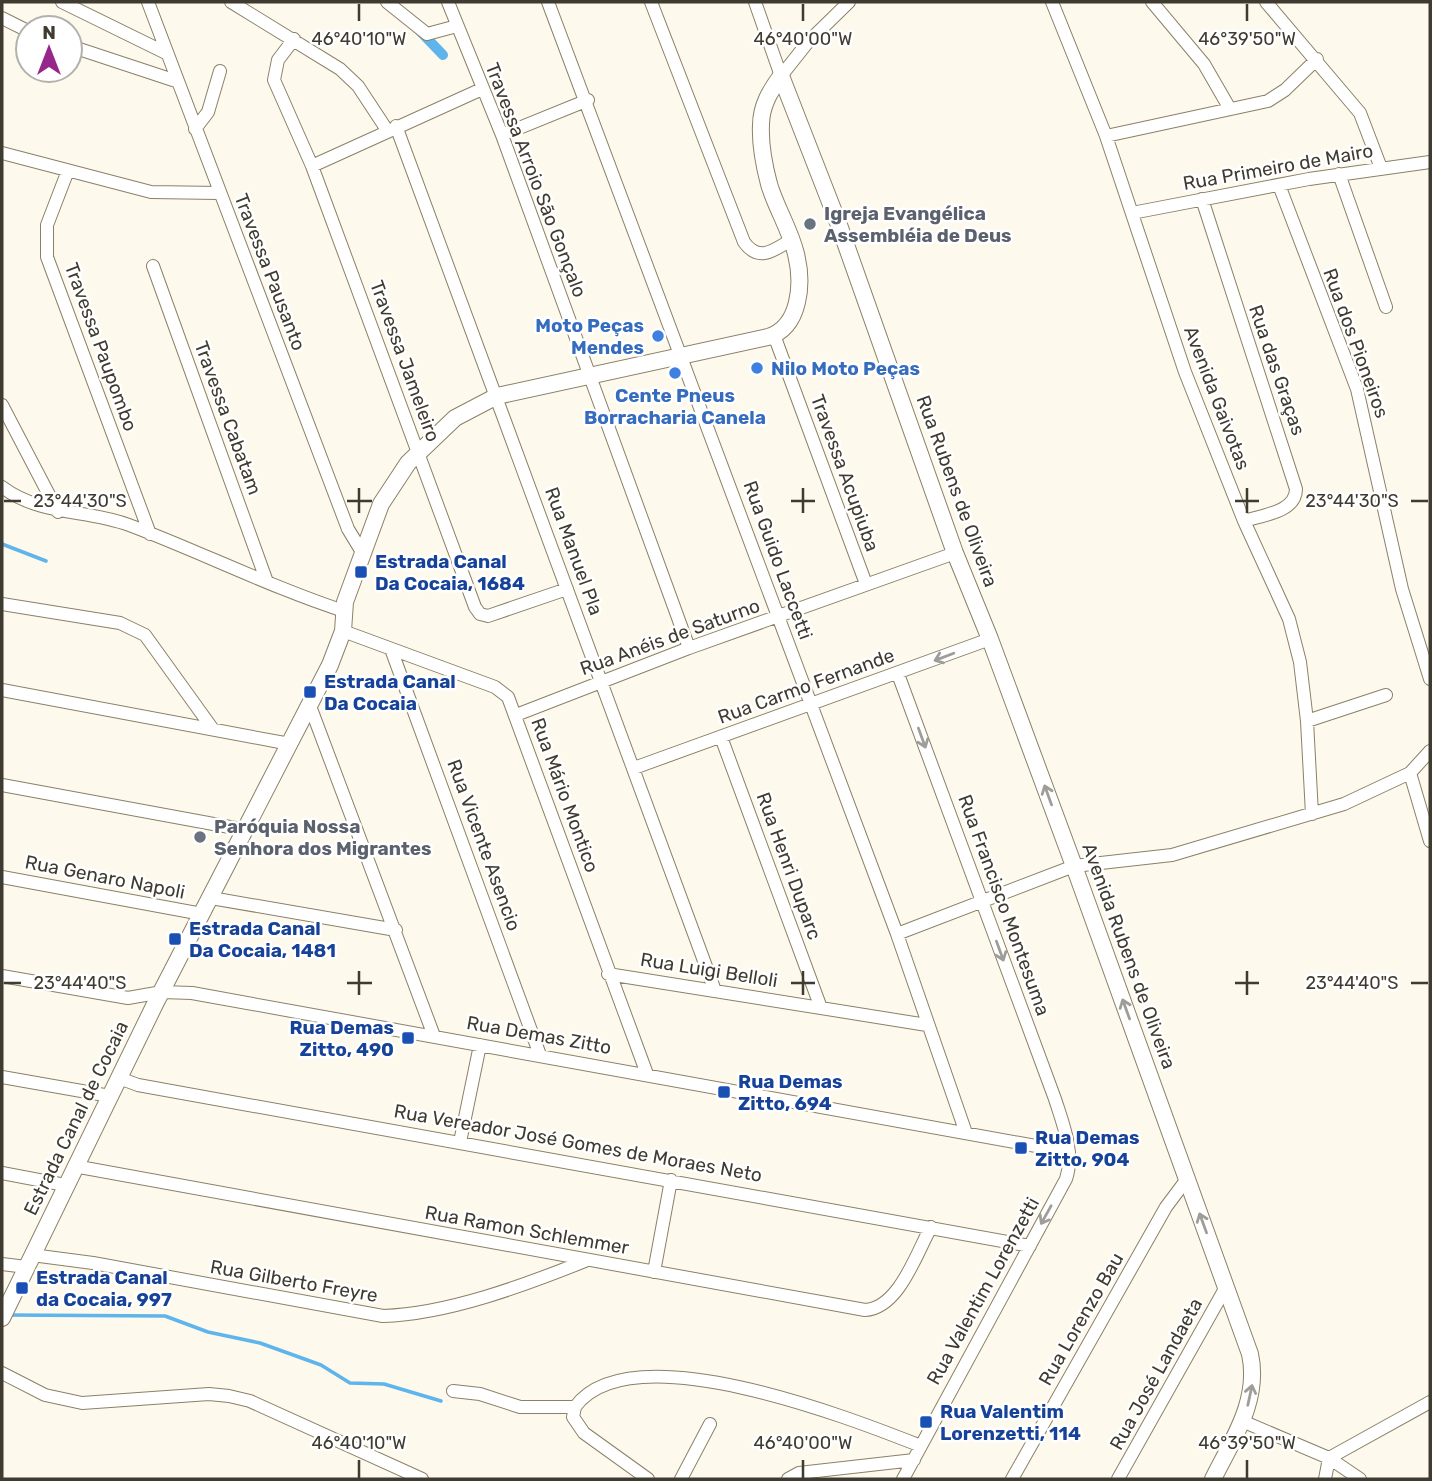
<svg xmlns="http://www.w3.org/2000/svg" width="1432" height="1481" font-family="Rubik,sans-serif">
  <rect width="100%" height="100%" fill="#fdf9ed"/>
  <g fill="none" stroke-linecap="round" stroke-linejoin="round">
    <!-- stream -->
    <path stroke="#5eb4eb" stroke-width="3.5" d="M 2,544 L 46,561
      M 7,1315 L 165,1316 L 208,1332 L 260,1343 L 321,1365 L 350,1383 L 384,1384 L 441,1401"/>
    <!-- canal -->
    <path stroke="#5eb4eb" stroke-width="10" d="M 419,30 L 443,55"/>
    <!-- minor casing -->
    <g stroke="#8b8167" stroke-width="14">
      <path id="minor" d="M 62,2 L 166,53
        M 148,2 L 348,529 L 362,552
        M 231,2 L 340,69 L 358,86 L 387,130
        M 387,2 L 427,34 L 457,26
        M 448,2 L 502,135 L 689,648
        M 548,2 L 897,934 L 966,1133
        M 651,2 L 744,242 C 759,263 774,250 791,240
        M 755,2 L 781,76
        M 1052,2 L 1106,136 L 1185,372 L 1244,521 L 1289,619 L 1300,662 L 1307,721 L 1312,814
        M 1152,2 L 1204,64 L 1230,109
        M 1266,2 L 1360,113 L 1381,168
        M 2,18 L 28,31
        M 294,39 L 278,60 L 274,80 L 312,166 L 475,607 L 480,614 L 488,616 L 567,589
        M 70,46 L 176,81
        M 781,76 L 808,42 L 849,2
        M 396,126 L 714,988
        M 195,129 L 208,112 L 220,71
        M 502,135 L 588,100
        M 1106,136 L 1268,101 L 1285,90 L 1317,59
        M 2,153 L 151,192 L 219,193
        M 312,166 L 482,89
        M 67,173 L 47,225 L 47,257 L 150,534
        M 1339,174 L 1386,307
        M 1279,185 L 1357,389 L 1402,589 L 1430,679
        M 1202,199 L 1296,489 C 1296,512 1263,515 1244,521
        M 1132,213 L 1309,179 L 1430,162
        M 153,266 L 267,582
        M 774,335 L 866,584
        M 2,405 L 58,512
        M 2,487 C 41,516 86,509 129,525 C 201,552 270,587 344,611
        M 2,604 L 120,623 L 145,635 L 212,728
        M 343,631 L 495,687 L 508,697 L 647,1074
        M 391,649 L 540,1055
        M 898,674 L 1055,1099 C 1063,1124 1075,1153 1066,1179 L 903,1479
        M 2,690 L 290,744
        M 310,706 L 434,1036
        M 516,715 L 689,648 L 955,553
        M 1307,721 L 1386,695
        M 721,737 L 821,1008
        M 634,768 L 990,639
        M 1410,773 L 1430,841
        M 2,785 L 246,830
        M 2,877 L 202,914
        M 211,898 L 396,930
        M 897,934 L 1074,866 L 1172,855 L 1344,804 L 1410,773 L 1430,751
        M 608,974 L 927,1025
        M 2,976 L 128,998 L 162,992 L 192,993 L 1069,1152
        M 2,1077 L 110,1096
        M 119,1078 L 138,1085 L 1030,1246
        M 460,1142 L 480,1045
        M 74,1166 L 865,1310 C 899,1308 916,1254 931,1227
        M 2,1173 L 65,1185
        M 32,1255 L 93,1263 L 383,1316 C 448,1314 525,1285 585,1261
        M 2,1264 L 26,1267
        M 654,1272 L 671,1180
        M 2,1373 L 45,1395 L 82,1403 L 209,1394 L 229,1396 L 250,1401 L 422,1479
        M 453,1391 L 480,1394 L 520,1407 L 575,1407 C 630,1331 852,1419 921,1446
        M 575,1407 L 573,1417 L 584,1433 L 648,1479
        M 1242,1421 L 1329,1458 L 1360,1479
        M 1329,1458 L 1430,1402
        M 681,1479 L 710,1424
        M 788,1479 L 799,1473 L 914,1460
        M 1012,1479 L 1166,1207 L 1187,1179
        M 1118,1479 L 1226,1287
        M 1325,1479 L 1329,1458"/>
    </g>
    <!-- major casing -->
    <g stroke="#8b8167" stroke-width="18">
      <path id="major" d="M 781,76 L 839,225 L 955,553 L 990,639 L 1074,866 L 1250,1354 C 1260,1400 1233,1439 1213,1479
        M 2,1318 L 156,1002 L 330,665 L 343,631 L 345,602 L 381,504 L 408,463 L 455,418 L 497,396 L 768,337 C 801,327 803,282 796,254 C 790,229 776,208 769,184 C 764,165 760,144 761,125 C 761,106 770,91 781,76"/>
    </g>
    <!-- minor -->
    <use href="#minor" stroke="#fff" stroke-width="12"/>
    <!-- major -->
    <use href="#major" stroke="#fff" stroke-width="16"/>
  </g>
  <!-- one-way arrows -->
  <defs><path id="oneway-shaft" d="M-6 0H5M1.5-3L5.5 0L1.5 3" fill="none" stroke-width="1.6" stroke-linecap="round" stroke-linejoin="round" transform="scale(1.75)"/></defs>
  <g stroke="#9f9d98">
    <use href="#oneway-shaft" transform="translate(944 657) rotate(159)"/>
    <use href="#oneway-shaft" transform="translate(922 738) rotate(70)"/>
    <use href="#oneway-shaft" transform="translate(1048 795) rotate(-110)"/>
    <use href="#oneway-shaft" transform="translate(1000 951) rotate(70)"/>
    <use href="#oneway-shaft" transform="translate(1126 1009) rotate(-110)"/>
    <use href="#oneway-shaft" transform="translate(1046 1215) rotate(119)"/>
    <use href="#oneway-shaft" transform="translate(1203 1223) rotate(-110)"/>
    <use href="#oneway-shaft" transform="translate(1250 1395) rotate(-78)"/>
  </g>
  <!-- ticks -->
  <path fill="none" stroke="#3f3b30" stroke-width="2.5" d="M 359,4 L 359,21M 803,4 L 803,21M 1247,4 L 1247,21M 359,488 L 359,513M 803,488 L 803,513M 1247,488 L 1247,513M 4,501 L 21,501M 347,501 L 372,501M 791,501 L 815,501M 1235,501 L 1259,501M 1411,501 L 1428,501M 359,971 L 359,995M 803,971 L 803,995M 1247,971 L 1247,995M 4,983 L 21,983M 347,983 L 372,983M 791,983 L 815,983M 1235,983 L 1259,983M 1411,983 L 1428,983M 359,1460 L 359,1478M 803,1460 L 803,1478M 1247,1460 L 1247,1478"/>
  <!-- markers -->
  <g fill="#6b7280" stroke="#fff" stroke-width="2.5">
    <circle cx="810" cy="224" r="7"/>
    <circle cx="200" cy="837" r="7"/>
  </g>
  <g fill="#3f7fe0" stroke="#fff" stroke-width="2.5">
    <circle cx="658" cy="336" r="7"/>
    <circle cx="757" cy="368" r="7"/>
    <circle cx="675" cy="373" r="7"/>
  </g>
  <g fill="#1a4fb4" stroke="#fff" stroke-width="2.5">
    <rect x="354" y="565" width="14" height="14" rx="3.5"/>
    <rect x="303" y="685" width="14" height="14" rx="3.5"/>
    <rect x="168" y="932" width="14" height="14" rx="3.5"/>
    <rect x="401" y="1031" width="14" height="14" rx="3.5"/>
    <rect x="717" y="1085" width="14" height="14" rx="3.5"/>
    <rect x="1014" y="1141" width="14" height="14" rx="3.5"/>
    <rect x="15" y="1281" width="14" height="14" rx="3.5"/>
    <rect x="919" y="1415" width="14" height="14" rx="3.5"/>
  </g>
  <g text-anchor="middle" dominant-baseline="central" stroke-width="5" stroke-linejoin="round" paint-order="stroke">
    <!-- street labels -->
    <g font-size="19" fill="#3f3b30" stroke="#fff">
      <text transform="translate(1278 167) rotate(-10)">Rua Primeiro de Mairo</text>
      <text transform="translate(536 180) rotate(69)">Travessa Arroio São Gonçalo</text>
      <text transform="translate(270 272) rotate(69)">Travessa Pausanto</text>
      <text transform="translate(1356 343) rotate(70)">Rua dos Pioneiros</text>
      <text transform="translate(101 347) rotate(70)">Travessa Paupombo</text>
      <text transform="translate(405 361) rotate(70)">Travessa Jameleiro</text>
      <text transform="translate(1277 370) rotate(71)">Rua das Graças</text>
      <text transform="translate(1217 398) rotate(69)">Avenida Gaivotas</text>
      <text transform="translate(228 418) rotate(70)">Travessa Cabatam</text>
      <text transform="translate(845 473) rotate(70)">Travessa Acupiuba</text>
      <text transform="translate(957 491) rotate(70)">Rua Rubens de Oliveira</text>
      <text transform="translate(574 551) rotate(70)">Rua Manuel Pla</text>
      <text transform="translate(778 560) rotate(70)">Rua Guido Laccetti</text>
      <text transform="translate(670 637) rotate(-20)">Rua Anéis de Saturno</text>
      <text transform="translate(806 686) rotate(-20)">Rua Carmo Fernande</text>
      <text transform="translate(565 795) rotate(70)">Rua Mário Montico</text>
      <text transform="translate(484 845) rotate(70)">Rua Vicente Asencio</text>
      <text transform="translate(789 866) rotate(70)">Rua Henri Duparc</text>
      <text transform="translate(105 877) rotate(11)">Rua Genaro Napoli</text>
      <text transform="translate(1004 905) rotate(70)">Rua Francisco Montesuma</text>
      <text transform="translate(1129 956) rotate(70)">Avenida Rubens de Oliveira</text>
      <text transform="translate(709 970) rotate(9)">Rua Luigi Belloli</text>
      <text transform="translate(539 1035) rotate(10)">Rua Demas Zitto</text>
      <text transform="translate(76 1118) rotate(-64)">Estrada Canal de Cocaia</text>
      <text transform="translate(578 1143) rotate(10)">Rua Vereador José Gomes de Moraes Neto</text>
      <text transform="translate(527 1230) rotate(10)">Rua Ramon Schlemmer</text>
      <text transform="translate(294 1281) rotate(10)">Rua Gilberto Freyre</text>
      <text transform="translate(983 1291) rotate(-61)">Rua Valentim Lorenzetti</text>
      <text transform="translate(1081 1319) rotate(-60)">Rua Lorenzo Bau</text>
      <text transform="translate(1156 1374) rotate(-61)">Rua José Landaeta</text>
    </g>
    <!-- worship labels -->
    <g font-size="19" font-weight="bold" fill="#5b616d" stroke="#fff" text-anchor="start">
      <text x="824" y="213">Igreja Evangélica<tspan x="824" dy="22">Assembléia de Deus</tspan></text>
      <text x="214" y="826">Paróquia Nossa<tspan x="214" dy="22">Senhora dos Migrantes</tspan></text>
    </g>
    <!-- shop labels -->
    <g font-size="19" font-weight="bold" fill="#366cbe" stroke="#fff" text-anchor="end">
      <text x="644" y="325">Moto Peças<tspan x="644" dy="22">Mendes</tspan></text>
      <text x="771" y="368" text-anchor="start">Nilo Moto Peças</text>
      <text x="675" y="395" text-anchor="middle">Cente Pneus<tspan x="675" dy="22">Borracharia Canela</tspan></text>
    </g>
    <!-- transit labels -->
    <g font-size="19" font-weight="bold" fill="#164399" stroke="#fff" text-anchor="start">
      <text x="375" y="561">Estrada Canal<tspan x="375" dy="22">Da Cocaia, 1684</tspan></text>
      <text x="324" y="681">Estrada Canal<tspan x="324" dy="22">Da Cocaia</tspan></text>
      <text x="189" y="928">Estrada Canal<tspan x="189" dy="22">Da Cocaia, 1481</tspan></text>
      <text x="394" y="1027" text-anchor="end">Rua Demas<tspan x="394" dy="22">Zitto, 490</tspan></text>
      <text x="738" y="1081">Rua Demas<tspan x="738" dy="22">Zitto, 694</tspan></text>
      <text x="1035" y="1137">Rua Demas<tspan x="1035" dy="22">Zitto, 904</tspan></text>
      <text x="36" y="1277">Estrada Canal<tspan x="36" dy="22">da Cocaia, 997</tspan></text>
      <text x="940" y="1411">Rua Valentim<tspan x="940" dy="22">Lorenzetti, 114</tspan></text>
    </g>
  </g>
  <g font-size="18" text-anchor="middle" fill="#3f3b30" stroke="#fff" stroke-width="5" stroke-linejoin="round" paint-order="stroke">
    <text x="359" y="45">46°40'10"W</text>
    <text x="803" y="45">46°40'00"W</text>
    <text x="1247" y="45">46°39'50"W</text>
    <text x="80" y="507">23°44'30"S</text>
    <text x="1352" y="507">23°44'30"S</text>
    <text x="80" y="989">23°44'40"S</text>
    <text x="1352" y="989">23°44'40"S</text>
    <text x="359" y="1449">46°40'10"W</text>
    <text x="803" y="1449">46°40'00"W</text>
    <text x="1247" y="1449">46°39'50"W</text>
  </g>
  <!-- border -->
  <rect width="1432" height="1481" fill="none" stroke="#3f3b30" stroke-width="7"/>
  <!-- north arrow -->
  <g transform="translate(49 49)"><circle r="33" fill="#ffffff" stroke="#b2b1ac" stroke-width="2"/>
  <path d="M0-5L12 26L0 18L-12 26Z" fill="#95288a"/>
  <text y="-10" font-size="19" font-weight="bold" text-anchor="middle" fill="#3f3b30">N</text>
  </g>
</svg>
